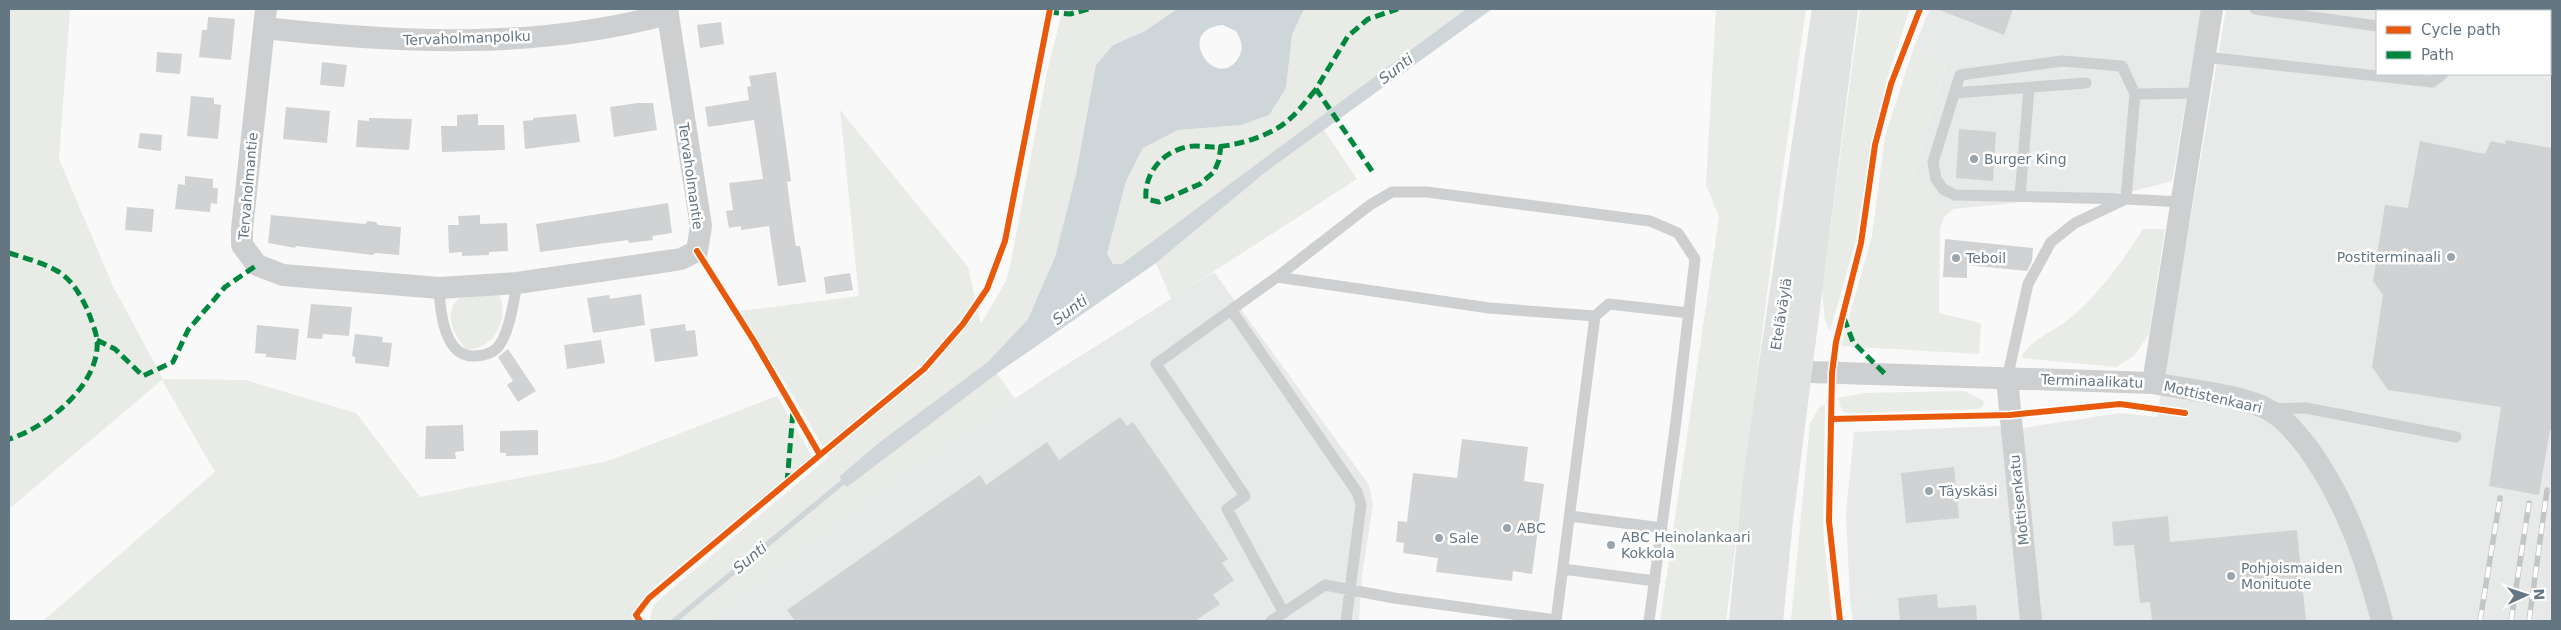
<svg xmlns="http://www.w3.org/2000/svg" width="2561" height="630" font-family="'DejaVu Sans',sans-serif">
  <rect width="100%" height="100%" fill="#f9f9f9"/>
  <!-- built -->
  <path fill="#e8e9e9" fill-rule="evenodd" d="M 1930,9 L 2202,9 L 2172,181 L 2134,191 L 1953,209 L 1931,206 L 1931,188 L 1912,178 L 1946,67 L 1914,47 Z
    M 2226,9 L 2552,9 L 2552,621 L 1853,621 L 1850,600 L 1846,514 L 1854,432 L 1998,426 L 2023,428 L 2120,413 L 2157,417 ZM 2377,11 L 2550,11 L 2550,74 L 2377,74 Z
    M 1214,272 L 1369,485 L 1373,505 L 1362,575 L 1359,621 L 706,621 L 875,493 L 1050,375 Z"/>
  <!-- green -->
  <path fill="#e8ebe6" d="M 9,9 L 70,9 L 59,159 L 113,286 L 163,379 L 245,380 L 356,413 L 420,497 L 608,461 L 777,396 L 812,456 L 644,596 L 634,615 L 635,621 L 43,621 L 215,472 L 162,380 L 9,509 Z
    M 1063,9 L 1177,9 L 1145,31 L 1113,45 L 1096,65 L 1076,174 L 1055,257 L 1028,319 L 989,362 L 1015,399 L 875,493 L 706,621 L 651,621 L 650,616 L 655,603 L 829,457 L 792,394 L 739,311 L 859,296 L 840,110 L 968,267 L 981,324 L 1006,281 L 1011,262 L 1047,72 Z
    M 1304,9 L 1466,9 L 1122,265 L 1113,264 L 1107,254 L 1126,181 L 1143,148 L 1178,130 L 1241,125 L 1286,88 L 1292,35 Z
    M 1716,9 L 1806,9 L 1781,183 L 1726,621 L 1660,621 L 1719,217 L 1706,185 Z
    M 1860,9 L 1910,9 L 1886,82 L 1869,155 L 1856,240 L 1830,331 L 1825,320 L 1822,291 Z
    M 1914,47 L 1946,66 L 1912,178 L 1931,188 L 1931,206 L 1953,209 L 1944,217 L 1940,229 L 1939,313 L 1981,323 L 1979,354 L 1841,346 L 1872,236 L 1885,136 Z
    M 1324,130 L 1357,179 L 1171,299 L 1156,263 L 1267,171 Z
    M 2143,229 L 2165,229 L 2149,334 L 2134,356 L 2116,367 L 2022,358 C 2024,343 2056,330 2068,320 C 2096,298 2124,260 2143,229 Z
    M 466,293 L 499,294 C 510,318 494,351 466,349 C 456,337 445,320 454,304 C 456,300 463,296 466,293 Z
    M 1964,391 L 1984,401 L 1983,406 L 1978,409 L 1849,413 L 1842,411 L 1838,398 L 1865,393 Z
    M 1825,405 L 1823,528 L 1832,621 L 1791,621 L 1810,423 L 1820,406 Z"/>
  <!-- water -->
  <path fill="#ced6d9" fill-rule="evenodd" d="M 1177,9 L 1304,9 L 1292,35 L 1286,88 L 1269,115 L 1241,125 L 1178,130 L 1143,148 L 1126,181 L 1107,254 L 1113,264 L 1122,264 L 1466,9 L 1492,9 L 1267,171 L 1156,263 L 999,372 L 847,487 L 839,477 L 880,442 L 988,362 L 1028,319 L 1055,257 L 1076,174 L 1096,65 L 1113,45 L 1145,31 ZM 1223,25 L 1236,31 C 1241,39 1244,48 1239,57 C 1217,95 1172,29 1223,25 Z"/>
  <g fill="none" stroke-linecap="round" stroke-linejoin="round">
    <!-- stream -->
    <path stroke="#ced6d9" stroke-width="5.5" d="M 674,621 L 843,482"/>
  </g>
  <!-- building -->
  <path fill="#d0d2d3" d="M 1937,9 L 2013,9 L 2004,35 Z
    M 208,17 L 235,19 L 231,60 L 199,57 L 202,30 L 207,30 Z
    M 721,22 L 724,44 L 700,48 L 697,25 Z
    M 157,52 L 182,54 L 180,74 L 156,72 Z
    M 322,62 L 347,65 L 344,87 L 320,85 Z
    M 776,72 L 791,181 L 787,182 L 795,241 L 796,246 L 800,246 L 806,282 L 778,286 L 769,226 L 741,230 L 741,226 L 729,228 L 726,211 L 733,210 L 729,183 L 763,179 L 754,120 L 708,127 L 705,107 L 749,100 L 747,87 L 751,86 L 749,76 Z
    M 191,96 L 214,98 L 214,104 L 221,105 L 218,139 L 187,136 Z
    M 638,103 L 653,103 L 657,130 L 614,137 L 610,107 Z
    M 286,107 L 330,111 L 327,143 L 283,139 Z
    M 478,114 L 478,125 L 504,125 L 505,150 L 442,152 L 441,126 L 457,126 L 457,115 Z
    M 576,114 L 580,142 L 525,149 L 523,121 L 533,120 L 533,118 Z
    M 369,118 L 412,119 L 409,150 L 356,147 L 358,120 L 369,121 Z
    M 1959,129 L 1996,132 L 1993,181 L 1956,178 Z
    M 140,133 L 162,135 L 161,151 L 138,148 Z
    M 2506,140 L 2552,148 L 2552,430 L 2550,430 L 2539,495 L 2489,486 L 2501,407 L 2388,390 L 2372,367 L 2383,295 L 2373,281 L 2385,205 L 2408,208 L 2420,141 L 2485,154 L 2491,141 L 2505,144 Z
    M 185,176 L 213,179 L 213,188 L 218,188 L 217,204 L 211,203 L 210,212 L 175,209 L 178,184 L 185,185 Z
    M 668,203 L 672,233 L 652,236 L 653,240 L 629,243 L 628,240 L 540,252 L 536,224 Z
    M 127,207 L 154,209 L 152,232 L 125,230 Z
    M 271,215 L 365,224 L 368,221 L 376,222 L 378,225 L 401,227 L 399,255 L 375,253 L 373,255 L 296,246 L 295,248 L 268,243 Z
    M 480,215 L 480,224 L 507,223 L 508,251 L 489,252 L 489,255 L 462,256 L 462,252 L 449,253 L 448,225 L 459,225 L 458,216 Z
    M 1945,239 L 2033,248 L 2032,261 L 2027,271 L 1967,265 L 1967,278 L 1943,277 Z
    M 850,273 L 853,290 L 826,294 L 824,277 Z
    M 641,294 L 645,325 L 593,333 L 587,298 L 609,295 L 610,299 Z
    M 311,304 L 352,307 L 349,336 L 323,334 L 322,339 L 307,338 Z
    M 685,324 L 686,331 L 695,330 L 698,356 L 655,362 L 650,329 Z
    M 257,325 L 299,329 L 296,360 L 266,357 L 266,354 L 255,353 Z
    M 355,334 L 383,337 L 382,342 L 392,343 L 389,367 L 355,363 L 355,357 L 352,356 Z
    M 601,340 L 605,363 L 567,369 L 564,345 Z
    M 508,349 L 536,391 L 518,402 L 507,385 L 513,381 L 498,357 Z
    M 1120,417 L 1127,426 L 1133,422 L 1228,559 L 1222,563 L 1234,580 L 1213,595 L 1220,604 L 1195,621 L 795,621 L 787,610 L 980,475 L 986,485 L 1047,442 L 1059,460 Z
    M 463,425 L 464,451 L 455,452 L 456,459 L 425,459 L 426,426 Z
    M 538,430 L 538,455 L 506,456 L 506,453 L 500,453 L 500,431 Z
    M 1462,439 L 1528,447 L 1524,481 L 1544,484 L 1532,574 L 1513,571 L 1512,581 L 1436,572 L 1438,558 L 1403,553 L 1404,543 L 1396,542 L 1398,521 L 1407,522 L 1413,473 L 1457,478 Z
    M 1954,467 L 1959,518 L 1906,523 L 1901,473 Z
    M 2168,516 L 2170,542 L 2297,530 L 2306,621 L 2152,621 L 2150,602 L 2140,603 L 2134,545 L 2114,546 L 2112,522 Z
    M 1937,594 L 1938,608 L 1976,605 L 1977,621 L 1900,621 L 1898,598 Z"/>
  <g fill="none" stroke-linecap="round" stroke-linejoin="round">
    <!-- lane -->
    <path stroke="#cecfd0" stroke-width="11" d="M 2255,9 L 2377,26
      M 2463,11 L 2464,9
      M 2205,57 L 2432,82 L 2443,74
      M 2062,61 L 2122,66 L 2135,94 L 2126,199 L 1955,195 L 1943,189 L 1936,179 L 1933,162 L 1960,75 Z
      M 1954,93 L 2086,83
      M 2135,94 L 2199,93
      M 2020,196 L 2029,89
      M 1277,277 L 1489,308 L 1595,316 L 1609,304 L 1689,313
      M 439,288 C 440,310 444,357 474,356 C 482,356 490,354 496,349 C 509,337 514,300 517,283
      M 1232,311 L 1357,492 L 1361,505 L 1346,621
      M 2007,379 L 2028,284 L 2051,242 L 2075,223 L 2126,199 L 2182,202
      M 2271,409 L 2306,408 L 2456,437
      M 1570,516 L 1662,528
      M 1563,569 L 1655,581
      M 1284,613 L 1227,509 L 1245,496 L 1156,364 L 1277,277 L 1370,205 L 1392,192 L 1427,192 L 1650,221 L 1678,233 L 1695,259 L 1676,421 L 1649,621
      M 1271,621 L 1325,585 L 1394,598 L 1556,620
      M 1556,621 L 1595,316"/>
    <!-- street -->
    <path stroke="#cecfd0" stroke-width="22" d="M 266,9 L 242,229 L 242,245 L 257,265 L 283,275 L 439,288 L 517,283 L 668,261 L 681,259 L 697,251 L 701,226 L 667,9
      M 264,28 C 399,43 535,50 668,14
      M 1780,371 L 2153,383 L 2212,9
      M 2007,379 L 2031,621
      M 2153,383 C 2183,389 2242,395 2267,409 C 2285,418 2296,433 2308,448 C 2346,501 2366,559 2382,621"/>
    <!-- highway -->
    <path stroke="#e1e2e2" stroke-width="28" d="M 1743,621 L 1756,489 L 1772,371 L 1826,9
      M 1769,621 L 1779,520 L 1844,9"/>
    <!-- rail casing -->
    <g stroke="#c3c5c6" stroke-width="5.5">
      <path id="rail" d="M 2480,621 L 2500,498
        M 2511,621 L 2529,503
        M 2529,621 L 2547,490"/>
    </g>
    <!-- rail -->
    <use href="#rail" stroke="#fff" stroke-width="4" stroke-dasharray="11" stroke-linecap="butt"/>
    <!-- quiet -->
    <path stroke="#00873e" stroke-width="5" stroke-dasharray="10 5" stroke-linecap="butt" d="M 1049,12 L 1070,14 L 1089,9
      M 1221,145 L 1219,160 L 1214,172 L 1200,184 L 1159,202 L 1146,199 C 1144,174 1161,153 1186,147 C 1195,145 1205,147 1213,147 C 1234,146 1258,139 1276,129 C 1293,119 1304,104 1316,89
      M 1372,171 L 1316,89 L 1348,36 L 1368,19 L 1398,9
      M 9,253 C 25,258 44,263 59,272 C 73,281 81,296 88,311 C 91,320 96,331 97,340 C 101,384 46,428 9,439
      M 1844,318 L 1853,342 L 1886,375
      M 97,340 L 115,349 L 143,376 L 173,362 L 188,330 L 225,287 L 257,265
      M 787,483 L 793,411"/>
    <!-- cycleway casing -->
    <g stroke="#fff" stroke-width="9">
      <path id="cycleway" d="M 1831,419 L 2010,415 L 2120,404 L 2185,413
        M 820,455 L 924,369 L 963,324 L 987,289 L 1005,241 L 1050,9
        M 640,621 L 636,615 L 649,598 L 820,455 L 754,341 L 697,251
        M 1840,621 L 1829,521 L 1832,373 L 1836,342 L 1861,243 L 1875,145 L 1891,84 L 1920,9"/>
    </g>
    <!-- cycleway -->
    <use href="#cycleway" stroke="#e8590c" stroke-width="6"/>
  </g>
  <!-- markers -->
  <g fill="#99a4ac" stroke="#fff" stroke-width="2">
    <circle cx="1974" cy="159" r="5"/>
    <circle cx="2451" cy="257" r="5"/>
    <circle cx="1956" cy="258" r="5"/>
    <circle cx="1929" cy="491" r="5"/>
    <circle cx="1507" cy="528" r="5"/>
    <circle cx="1439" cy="538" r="5"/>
    <circle cx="1611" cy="545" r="5"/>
    <circle cx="2231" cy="576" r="5"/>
  </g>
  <g text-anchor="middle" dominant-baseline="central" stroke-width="5" stroke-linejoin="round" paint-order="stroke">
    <!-- street labels -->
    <g font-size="14" fill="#657683" stroke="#fff">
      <text transform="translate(467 38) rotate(-2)">Tervaholmanpolku</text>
      <text transform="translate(691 176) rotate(82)">Tervaholmantie</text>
      <text transform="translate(248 186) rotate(-85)">Tervaholmantie</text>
      <text transform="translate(1781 314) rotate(-81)">Eteläväylä</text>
      <text transform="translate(2092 381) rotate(2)">Terminaalikatu</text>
      <text transform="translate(2213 397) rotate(13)">Mottistenkaari</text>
      <text transform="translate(2019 500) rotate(-96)">Mottisenkatu</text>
    </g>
    <!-- poi labels -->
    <g font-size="14" fill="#657683" stroke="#fff" text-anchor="start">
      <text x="1984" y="159">Burger King</text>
      <text x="2441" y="257" text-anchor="end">Postiterminaali</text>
      <text x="1966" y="258">Teboil</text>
      <text x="1939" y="491">Täyskäsi</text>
      <text x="1517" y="528">ABC</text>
      <text x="1621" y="537">ABC Heinolankaari<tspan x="1621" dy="16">Kokkola</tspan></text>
      <text x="1449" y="538">Sale</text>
      <text x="2241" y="568">Pohjoismaiden<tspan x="2241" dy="16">Monituote</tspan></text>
    </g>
    <!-- water labels -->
    <g font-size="15" font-style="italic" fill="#60757c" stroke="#fff">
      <text transform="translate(1396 69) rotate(-38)">Sunti</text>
      <text transform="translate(1070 310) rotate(-36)">Sunti</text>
      <text transform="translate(750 558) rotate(-40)">Sunti</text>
    </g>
  </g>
  <!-- border -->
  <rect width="2561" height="630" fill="none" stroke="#657683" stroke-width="20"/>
  <!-- legend -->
  <rect x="2376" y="10" width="175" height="65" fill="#ffffff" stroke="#c1c8cd"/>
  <rect x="2386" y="26" width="25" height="8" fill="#e8590c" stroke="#c1c8cd"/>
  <text x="2421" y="35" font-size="15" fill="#657683">Cycle path</text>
  <rect x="2386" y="51" width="25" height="8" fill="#00873e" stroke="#c1c8cd"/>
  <text x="2421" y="60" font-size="15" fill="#657683">Path</text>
  <!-- north arrow -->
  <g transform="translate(2526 595) rotate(87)" stroke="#ffffff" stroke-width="4" paint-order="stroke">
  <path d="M0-4L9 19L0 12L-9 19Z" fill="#657683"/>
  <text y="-8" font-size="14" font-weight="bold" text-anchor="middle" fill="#657683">N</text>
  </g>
</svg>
